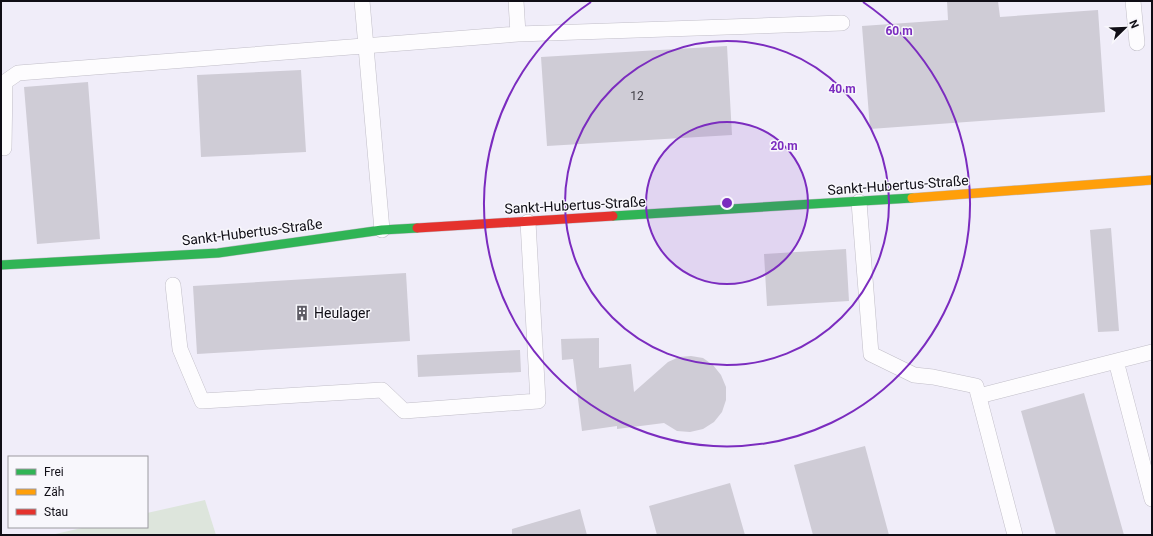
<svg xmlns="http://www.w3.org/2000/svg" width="1153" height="536" font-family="Roboto,sans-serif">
  <rect width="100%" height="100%" fill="#f0edf9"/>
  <!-- green -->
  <path fill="#dde5dc" d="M 205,500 L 216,535 L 51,535 L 86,527 L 147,527 L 147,513 Z"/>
  <!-- building -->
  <path fill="#cfccd6" d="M 947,1 L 998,1 L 1000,17 L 1098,10 L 1105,112 L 870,129 L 862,26 L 948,20 Z
    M 727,46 L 732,135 L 547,146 L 541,57 Z
    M 301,70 L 306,152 L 201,157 L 197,75 Z
    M 88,82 L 100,239 L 37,244 L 24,87 Z
    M 1111,228 L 1119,331 L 1098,332 L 1090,230 Z
    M 846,249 L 849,301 L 767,306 L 764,254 Z
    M 406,273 L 410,341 L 197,354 L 193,286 Z
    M 599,338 L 599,368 L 631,364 L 634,392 L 668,362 L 679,357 L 691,356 L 703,358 L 713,365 L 721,375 L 726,387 L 726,400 L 722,412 L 714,422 L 703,429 L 690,432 L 677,431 L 664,423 L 617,429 L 617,426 L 582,431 L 573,359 L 562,360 L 561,339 Z
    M 520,350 L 521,372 L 418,377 L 417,355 Z
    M 1084,393 L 1124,535 L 1056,535 L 1021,411 Z
    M 865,446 L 889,535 L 813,535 L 794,465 Z
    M 730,483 L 745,535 L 657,535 L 649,506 Z
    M 580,509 L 587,535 L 512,535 L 512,529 Z"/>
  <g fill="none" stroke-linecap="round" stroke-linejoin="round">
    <!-- lane casing -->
    <g stroke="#c1bec8" stroke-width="16">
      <path id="lane" d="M 362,1 L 382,230
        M 516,1 L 518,34
        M 1133,1 L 1137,43
        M 4,148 L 5,82 L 18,73 L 518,34 L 842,23
        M 859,202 L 871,354 L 914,375 L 933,377 L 976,386 L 1015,535
        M 173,285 L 180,349 L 202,401 L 382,390 L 404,411 L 538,401 L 528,222
        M 1116,361 L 1152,499
        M 979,396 L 1152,352"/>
    </g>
    <!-- fast casing -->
    <g stroke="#c1bec8" stroke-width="10">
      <path id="fast" d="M 613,216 L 912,198
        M 1,265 L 218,253 L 382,230 L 417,228"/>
    </g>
    <!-- slow casing -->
    <g stroke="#c1bec8" stroke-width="10">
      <path id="slow" d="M 912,198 L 1152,180"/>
    </g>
    <!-- jam casing -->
    <g stroke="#c1bec8" stroke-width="10">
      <path id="jam" d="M 417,228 L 613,216"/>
    </g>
    <!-- lane -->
    <use href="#lane" stroke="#fdfcfe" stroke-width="15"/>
    <!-- fast -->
    <use href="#fast" stroke="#30b455" stroke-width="9"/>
    <!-- slow -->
    <use href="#slow" stroke="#ff9f0a" stroke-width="9"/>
    <!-- jam -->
    <use href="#jam" stroke="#e5322d" stroke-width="9"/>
  </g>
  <!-- distance rings -->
  <circle cx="727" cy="203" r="81" fill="#7b2cbf" fill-opacity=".12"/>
  <g fill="none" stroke="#7b2cbf" stroke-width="2">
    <circle cx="727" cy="203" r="81"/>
    <circle cx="727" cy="203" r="162"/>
    <path d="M863 2A243 243 0 1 1 591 2"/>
  </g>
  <!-- icons -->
  <defs>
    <g id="building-bare" transform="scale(1.2)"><path d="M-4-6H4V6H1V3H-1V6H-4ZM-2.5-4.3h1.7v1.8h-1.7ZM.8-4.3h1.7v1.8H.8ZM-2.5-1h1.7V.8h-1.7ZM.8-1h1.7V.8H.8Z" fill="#5e5c65" stroke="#f8f7fc" stroke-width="2.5" paint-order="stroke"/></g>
  </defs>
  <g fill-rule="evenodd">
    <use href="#building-bare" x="302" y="313"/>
  </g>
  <g text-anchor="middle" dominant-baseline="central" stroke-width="3" stroke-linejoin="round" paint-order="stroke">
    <!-- number labels -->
    <g font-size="12" fill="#403e46">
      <text x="637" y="96">12</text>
    </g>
    <!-- street labels -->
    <g font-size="14" fill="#100e16" stroke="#f8f7fc">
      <text transform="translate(898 185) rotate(-4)">Sankt-Hubertus-Straße</text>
      <text transform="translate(575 205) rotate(-3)">Sankt-Hubertus-Straße</text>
      <text transform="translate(252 232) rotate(-7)">Sankt-Hubertus-Straße</text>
    </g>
    <!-- poi labels -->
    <g font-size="14" fill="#100e16" stroke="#f8f7fc" text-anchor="start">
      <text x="314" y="313">Heulager</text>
    </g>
  </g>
  <circle cx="727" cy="203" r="6" fill="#7b2cbf" stroke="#f8f7fc" stroke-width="2"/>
  <g font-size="12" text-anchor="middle" font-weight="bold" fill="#7b2cbf" stroke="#f8f7fc" stroke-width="3" stroke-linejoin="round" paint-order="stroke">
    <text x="899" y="35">60 m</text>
    <text x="842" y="93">40 m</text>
    <text x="784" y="150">20 m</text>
  </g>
  <!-- border -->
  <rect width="1153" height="536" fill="none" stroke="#100e16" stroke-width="4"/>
  <!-- legend -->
  <rect x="8" y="456" width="140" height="72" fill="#f8f7fc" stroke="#9b9aa0"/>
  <rect x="16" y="469" width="20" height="6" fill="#30b455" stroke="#9b9aa0"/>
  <text x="44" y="476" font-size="12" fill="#100e16">Frei</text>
  <rect x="16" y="489" width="20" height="6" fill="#ff9f0a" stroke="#9b9aa0"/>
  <text x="44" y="496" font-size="12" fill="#100e16">Zäh</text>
  <rect x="16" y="509" width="20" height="6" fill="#e5322d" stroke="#9b9aa0"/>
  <text x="44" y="516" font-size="12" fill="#100e16">Stau</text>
  <!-- north arrow -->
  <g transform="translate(1125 28) rotate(67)" stroke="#f8f7fc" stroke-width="3" paint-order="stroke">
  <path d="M0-3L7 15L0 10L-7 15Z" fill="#100e16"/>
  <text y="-6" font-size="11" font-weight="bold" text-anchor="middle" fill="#100e16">N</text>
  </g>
</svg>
